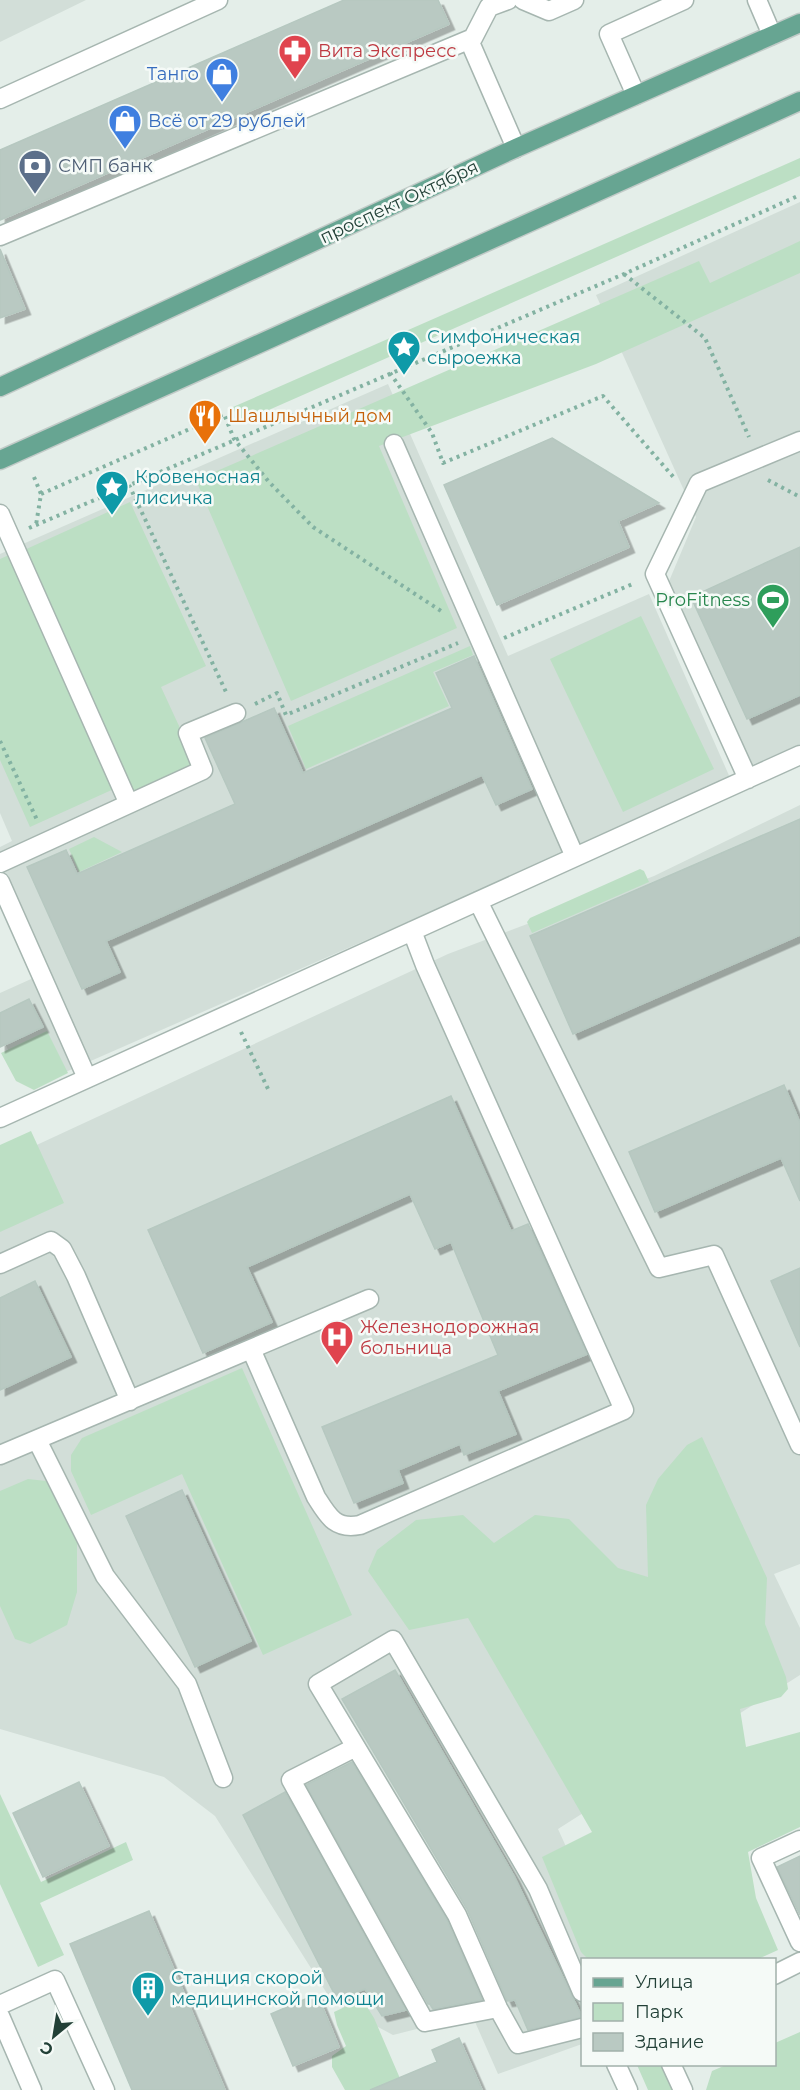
<svg xmlns="http://www.w3.org/2000/svg" width="800" height="2090" font-family="Montserrat,sans-serif">
  <defs>
    <filter id="shadow"><feDropShadow dx="5.5" dy="5.5" stdDeviation="0" flood-color="#0004"/></filter>
  </defs>
  <rect width="100%" height="100%" fill="#e4eee9"/>
  <!-- built -->
  <path fill="#d2ded8" d="M 0,0 L 86,0 L 0,42 Z
    M 800,202 L 800,744 L 752,765 L 667,586 L 696,517 L 596,295 Z
    M 388,384 L 508,656 L 649,594 L 731,780 L 36,1085 L 22,1081 L 0,1032 L 0,993 L 40,975 L 0,886 L 0,847 L 12,841 L 0,813 L 0,554 Z
    M 800,805 L 800,1564 L 774,1574 L 800,1628 L 800,1675 L 558,1829 L 617,1959 L 582,1960 L 582,2044 L 498,2074 L 472,2015 L 393,2035 L 333,2003 L 215,1816 L 164,1777 L 0,1729 L 0,1162 L 448,954 L 654,876 Z"/>
  <!-- green -->
  <path fill="#bcdfc4" d="M 800,158 L 800,176 L 239,423 L 233,407 Z
    M 800,241 L 800,273 L 596,364 L 379,446 L 457,628 L 291,701 L 196,480 L 699,261 L 710,283 Z
    M 130,502 L 206,666 L 161,687 L 198,767 L 135,796 L 22,551 Z
    M 11,554 L 116,788 L 30,827 L 0,760 L 0,559 Z
    M 641,616 L 714,769 L 623,812 L 550,659 Z
    M 470,646 L 473,655 L 433,672 L 449,706 L 306,769 L 288,726 Z
    M 94,837 L 122,852 L 79,872 L 69,849 Z
    M 640,869 L 644,871 L 649,882 L 532,933 L 527,922 L 530,918 Z
    M 47,1031 L 68,1073 L 34,1090 L 16,1081 L 1,1053 Z
    M 31,1131 L 64,1203 L 0,1232 L 0,1145 Z
    M 242,1368 L 352,1615 L 263,1655 L 182,1474 L 91,1515 L 71,1471 L 71,1455 L 82,1438 Z
    M 702,1437 L 767,1578 L 765,1624 L 786,1677 L 788,1689 L 781,1697 L 740,1709 L 746,1747 L 800,1732 L 800,1827 L 748,1852 L 756,1898 L 778,1950 L 758,1959 L 588,1959 L 581,1952 L 542,1857 L 592,1832 L 468,1618 L 409,1630 L 368,1571 L 377,1550 L 416,1520 L 463,1515 L 494,1543 L 535,1515 L 569,1519 L 618,1568 L 648,1577 L 646,1505 L 658,1479 L 687,1445 Z
    M 28,1479 L 46,1481 L 77,1534 L 77,1592 L 67,1625 L 30,1644 L 15,1639 L 0,1606 L 0,1491 Z
    M 0,1794 L 41,1882 L 126,1842 L 133,1860 L 40,1903 L 64,1955 L 38,1967 L 0,1884 Z
    M 362,1999 L 374,2018 L 405,2090 L 345,2090 L 332,2067 L 332,2056 L 346,2046 L 337,2025 L 334,2012 Z
    M 800,2032 L 800,2090 L 706,2090 L 712,2071 L 726,2065 L 774,2064 L 775,2043 Z
    M 637,2065 L 663,2065 L 675,2090 L 648,2090 Z"/>
  <!-- building -->
  <path fill="#b9c9c2" stroke="#b6c8c0" stroke-width="1.5" filter="url(#shadow)" d="M 344,0 L 438,0 L 449,24 L 0,220 L 0,150 Z
    M 0,249 L 25,309 L 0,318 Z
    M 552,438 L 659,503 L 618,521 L 629,547 L 497,605 L 444,485 Z
    M 800,547 L 800,695 L 747,719 L 691,597 Z
    M 474,656 L 532,789 L 496,805 L 482,775 L 106,941 L 120,972 L 82,989 L 27,867 L 66,850 L 77,874 L 235,804 L 205,738 L 274,708 L 303,773 L 452,708 L 436,673 Z
    M 800,819 L 800,935 L 573,1034 L 530,936 Z
    M 29,999 L 43,1027 L 0,1047 L 0,1013 Z
    M 784,1085 L 800,1123 L 800,1201 L 781,1158 L 655,1212 L 629,1152 Z
    M 451,1096 L 511,1231 L 528,1224 L 587,1354 L 498,1391 L 516,1434 L 464,1455 L 460,1444 L 398,1470 L 403,1483 L 354,1503 L 322,1427 L 498,1355 L 451,1242 L 435,1249 L 410,1194 L 247,1267 L 272,1322 L 203,1353 L 148,1230 Z
    M 800,1268 L 800,1347 L 771,1281 Z
    M 35,1281 L 71,1357 L 0,1390 L 0,1298 Z
    M 182,1490 L 251,1641 L 195,1667 L 126,1516 Z
    M 395,1670 L 514,1876 L 582,2017 L 528,2030 L 515,2000 L 507,2001 L 467,1909 L 342,1699 Z
    M 352,1762 L 447,1920 L 482,2000 L 433,2009 L 430,2004 L 428,2004 L 306,1785 Z
    M 79,1782 L 109,1846 L 43,1877 L 13,1813 Z
    M 285,1792 L 406,2010 L 382,2016 L 365,1989 L 337,1999 L 243,1815 Z
    M 800,1856 L 800,1915 L 777,1867 Z
    M 149,1911 L 225,2090 L 132,2090 L 70,1944 Z
    M 317,1994 L 339,2047 L 293,2066 L 271,2014 Z
    M 459,2038 L 482,2090 L 370,2090 L 437,2062 L 432,2050 Z"/>
  <g fill="none" stroke-linecap="round" stroke-linejoin="round">
    <!-- minor casing -->
    <g stroke="#a6b6b0" stroke-width="21">
      <path id="minor" d="M 523,0 L 549,11 L 574,0
        M 757,0 L 772,35
        M 469,40 L 516,148
        M 636,95 L 609,34 L 684,0
        M 0,99 L 218,0
        M 0,236 L 473,38 L 489,7 L 508,0
        M 394,444 L 575,857
        M 0,514 L 129,804
        M 748,779 L 655,574 L 699,483 L 800,441
        M 0,863 L 203,770 L 188,733 L 236,713
        M 0,882 L 87,1078
        M 478,901 L 659,1268 L 714,1255 L 800,1445
        M 0,1118 L 800,755
        M 0,1264 L 51,1241 L 62,1249 L 76,1276 L 130,1401
        M 251,1349 L 316,1497 C 328,1516 335,1530 360,1525 L 624,1410 L 425,965 L 412,931
        M 37,1440 L 105,1576 L 187,1684 L 223,1778
        M 0,1455 L 369,1299
        M 356,1747 L 291,1780 L 425,2022 L 498,2008
        M 800,1840 L 761,1858 L 800,1942
        M 774,1975 L 800,1962
        M 582,1992 L 538,1889 L 393,1640 L 318,1684 L 457,1915 L 498,2008 L 518,2044 L 582,2028
        M 0,2005 L 55,1980 L 105,2090
        M 0,2016 L 32,2090
        M 616,2064 L 628,2090
        M 671,2064 L 683,2090"/>
    </g>
    <!-- major casing -->
    <g stroke="#c1cac7" stroke-width="21">
      <path id="major" d="M 0,387 L 516,148 L 800,23
        M 0,460 L 800,101"/>
    </g>
    <!-- path -->
    <path stroke="#83b2a2" stroke-width="4" stroke-dasharray="3 4.5" stroke-linecap="butt" d="M 624,274 L 705,338 L 749,437
      M 390,373 L 432,433 L 443,463 L 603,396 L 676,480
      M 34,477 L 41,494 L 36,525
      M 768,480 L 800,497
      M 129,485 L 226,692
      M 41,494 L 224,414 L 234,439 L 269,482 L 313,527 L 441,611
      M 29,528 L 624,274 L 800,195
      M 504,638 L 635,583
      M 255,704 L 277,693 L 286,715 L 458,643
      M 0,741 L 38,822
      M 241,1032 L 268,1089"/>
    <!-- minor -->
    <use href="#minor" stroke="#fff" stroke-width="18"/>
    <!-- major -->
    <use href="#major" stroke="#67a592" stroke-width="18"/>
  </g>
  <!-- icons -->
  <defs>
    <g id="pharmacy-pin" transform="scale(1.725)"><path d="M0 17L-7.5 6A9.5 9.5 0 1 1 7.5 6Z" fill="#e0444e" stroke="#f5faf7"/><path d="M-2-6h4v4h4v4h-4v4h-4v-4h-4v-4h4Z" fill="#fff"/></g>
    <g id="shop-pin" transform="scale(1.725)"><path d="M0 17L-7.5 6A9.5 9.5 0 1 1 7.5 6Z" fill="#3f7fe0" stroke="#f5faf7"/><path d="M-5-2.5h2.3a2.7 3.5 0 0 1 5.4 0H5L5.5 6h-11ZM-1.5-2.5h3a1.5 2.3 0 0 0-3 0Z" fill="#fff"/></g>
    <g id="bank-pin" transform="scale(1.725)"><path d="M0 17L-7.5 6A9.5 9.5 0 1 1 7.5 6Z" fill="#5c6f8a" stroke="#f5faf7"/><path d="M-6-4H6V4H-6ZM0-2.3a2.3 2.3 0 1 0 0 4.6a2.3 2.3 0 1 0 0-4.6Z" fill="#fff"/></g>
    <g id="sight-pin" transform="scale(1.725)"><path d="M0 17L-7.5 6A9.5 9.5 0 1 1 7.5 6Z" fill="#0f9aa8" stroke="#f5faf7"/><path d="M0-6L1.8-2.2L6-1.7L2.9 1.2L3.7 5.4L0 3.3L-3.7 5.4L-2.9 1.2L-6-1.7L-1.8-2.2Z" fill="#fff"/></g>
    <g id="restaurant-pin" transform="scale(1.725)"><path d="M0 17L-7.5 6A9.5 9.5 0 1 1 7.5 6Z" fill="#e8710a" stroke="#f5faf7"/><path d="M-5-6h1v4h1v-4h1v4h1v-4h1v5L-1.5 .5V6h-2V.5L-5-1ZM5-6V6H3V1.5H1.5Q1.5-4 5-6Z" fill="#fff"/></g>
    <g id="stadium-pin" transform="scale(1.725)"><path d="M0 17L-7.5 6A9.5 9.5 0 1 1 7.5 6Z" fill="#2e9e5b" stroke="#f5faf7"/><path d="M0-5a6.5 5 0 1 0 0 10a6.5 5 0 1 0 0-10ZM-3.5-1.8h7v3.6h-7Z" fill="#fff"/></g>
    <g id="hospital-pin" transform="scale(1.725)"><path d="M0 17L-7.5 6A9.5 9.5 0 1 1 7.5 6Z" fill="#e0444e" stroke="#f5faf7"/><path d="M-5-5h3v3.5h4V-5h3V5h-3V1.5h-4V5h-3Z" fill="#fff"/></g>
    <g id="building-pin" transform="scale(1.725)"><path d="M0 17L-7.5 6A9.5 9.5 0 1 1 7.5 6Z" fill="#0f9aa8" stroke="#f5faf7"/><path d="M-4-6H4V6H1V3H-1V6H-4ZM-2.5-4.3h1.7v1.8h-1.7ZM.8-4.3h1.7v1.8H.8ZM-2.5-1h1.7V.8h-1.7ZM.8-1h1.7V.8H.8Z" fill="#fff"/></g>
  </defs>
  <g fill-rule="evenodd">
    <use href="#pharmacy-pin" x="295" y="51"/>
    <use href="#shop-pin" x="222" y="74"/>
    <use href="#shop-pin" x="125" y="121"/>
    <use href="#bank-pin" x="35" y="166"/>
    <use href="#sight-pin" x="404" y="347"/>
    <use href="#restaurant-pin" x="205" y="416"/>
    <use href="#sight-pin" x="112" y="487"/>
    <use href="#stadium-pin" x="773" y="600"/>
    <use href="#hospital-pin" x="337" y="1337"/>
    <use href="#building-pin" x="148" y="1988"/>
  </g>
  <g text-anchor="middle" dominant-baseline="central" stroke-width="5" stroke-linejoin="round" paint-order="stroke">
    <!-- health labels -->
    <g font-size="18" fill="#be3a42" stroke="#f5faf7" text-anchor="start">
      <text x="318" y="51">Вита Экспресс</text>
      <text x="360" y="1327">Железнодорожная<tspan x="360" dy="21">больница</tspan></text>
    </g>
    <!-- shop labels -->
    <g font-size="18" fill="#366cbe" stroke="#f5faf7" text-anchor="end">
      <text x="199" y="74">Танго</text>
      <text x="148" y="121" text-anchor="start">Всё от 29 рублей</text>
    </g>
    <!-- service labels -->
    <g font-size="18" fill="#4e5e75" stroke="#f5faf7" text-anchor="start">
      <text x="58" y="166">СМП банк</text>
    </g>
    <!-- street labels -->
    <g font-size="18" fill="#224037" stroke="#f5faf7">
      <text transform="translate(399 202) rotate(-25)">проспект Октября</text>
    </g>
    <!-- culture labels -->
    <g font-size="18" fill="#0d838f" stroke="#f5faf7" text-anchor="start">
      <text x="427" y="337">Симфоническая<tspan x="427" dy="21">сыроежка</tspan></text>
      <text x="135" y="477">Кровеносная<tspan x="135" dy="21">лисичка</tspan></text>
      <text x="171" y="1978">Станция скорой<tspan x="171" dy="21">медицинской помощи</tspan></text>
    </g>
    <!-- food labels -->
    <g font-size="18" fill="#c56008" stroke="#f5faf7" text-anchor="start">
      <text x="228" y="416">Шашлычный дом</text>
    </g>
    <!-- leisure labels -->
    <g font-size="18" fill="#27864d" stroke="#f5faf7" text-anchor="end">
      <text x="750" y="600">ProFitness</text>
    </g>
  </g>
  <!-- legend -->
  <rect x="581" y="1958" width="195" height="108" fill="#f5faf7" stroke="#a1b0aa" stroke-width="1.5"/>
  <rect x="593" y="1978" width="30" height="9" fill="#67a592" stroke="#a1b0aa" stroke-width="1.5"/>
  <text x="635" y="1988" font-size="18" fill="#224037">Улица</text>
  <rect x="593" y="2003" width="30" height="18" fill="#bcdfc4" stroke="#a1b0aa" stroke-width="1.5"/>
  <text x="635" y="2018" font-size="18" fill="#224037">Парк</text>
  <rect x="593" y="2033" width="30" height="18" fill="#b9c9c2" stroke="#a1b0aa" stroke-width="1.5"/>
  <text x="635" y="2048" font-size="18" fill="#224037">Здание</text>
  <!-- north arrow -->
  <g transform="translate(54 2036) rotate(210)" stroke="#f5faf7" stroke-width="4.5" paint-order="stroke">
  <path d="M0-4.5L10 22L0 15L-10 22Z" fill="#224037"/>
  <text y="-9" font-size="16" font-weight="bold" text-anchor="middle" fill="#224037">С</text>
  </g>
</svg>
